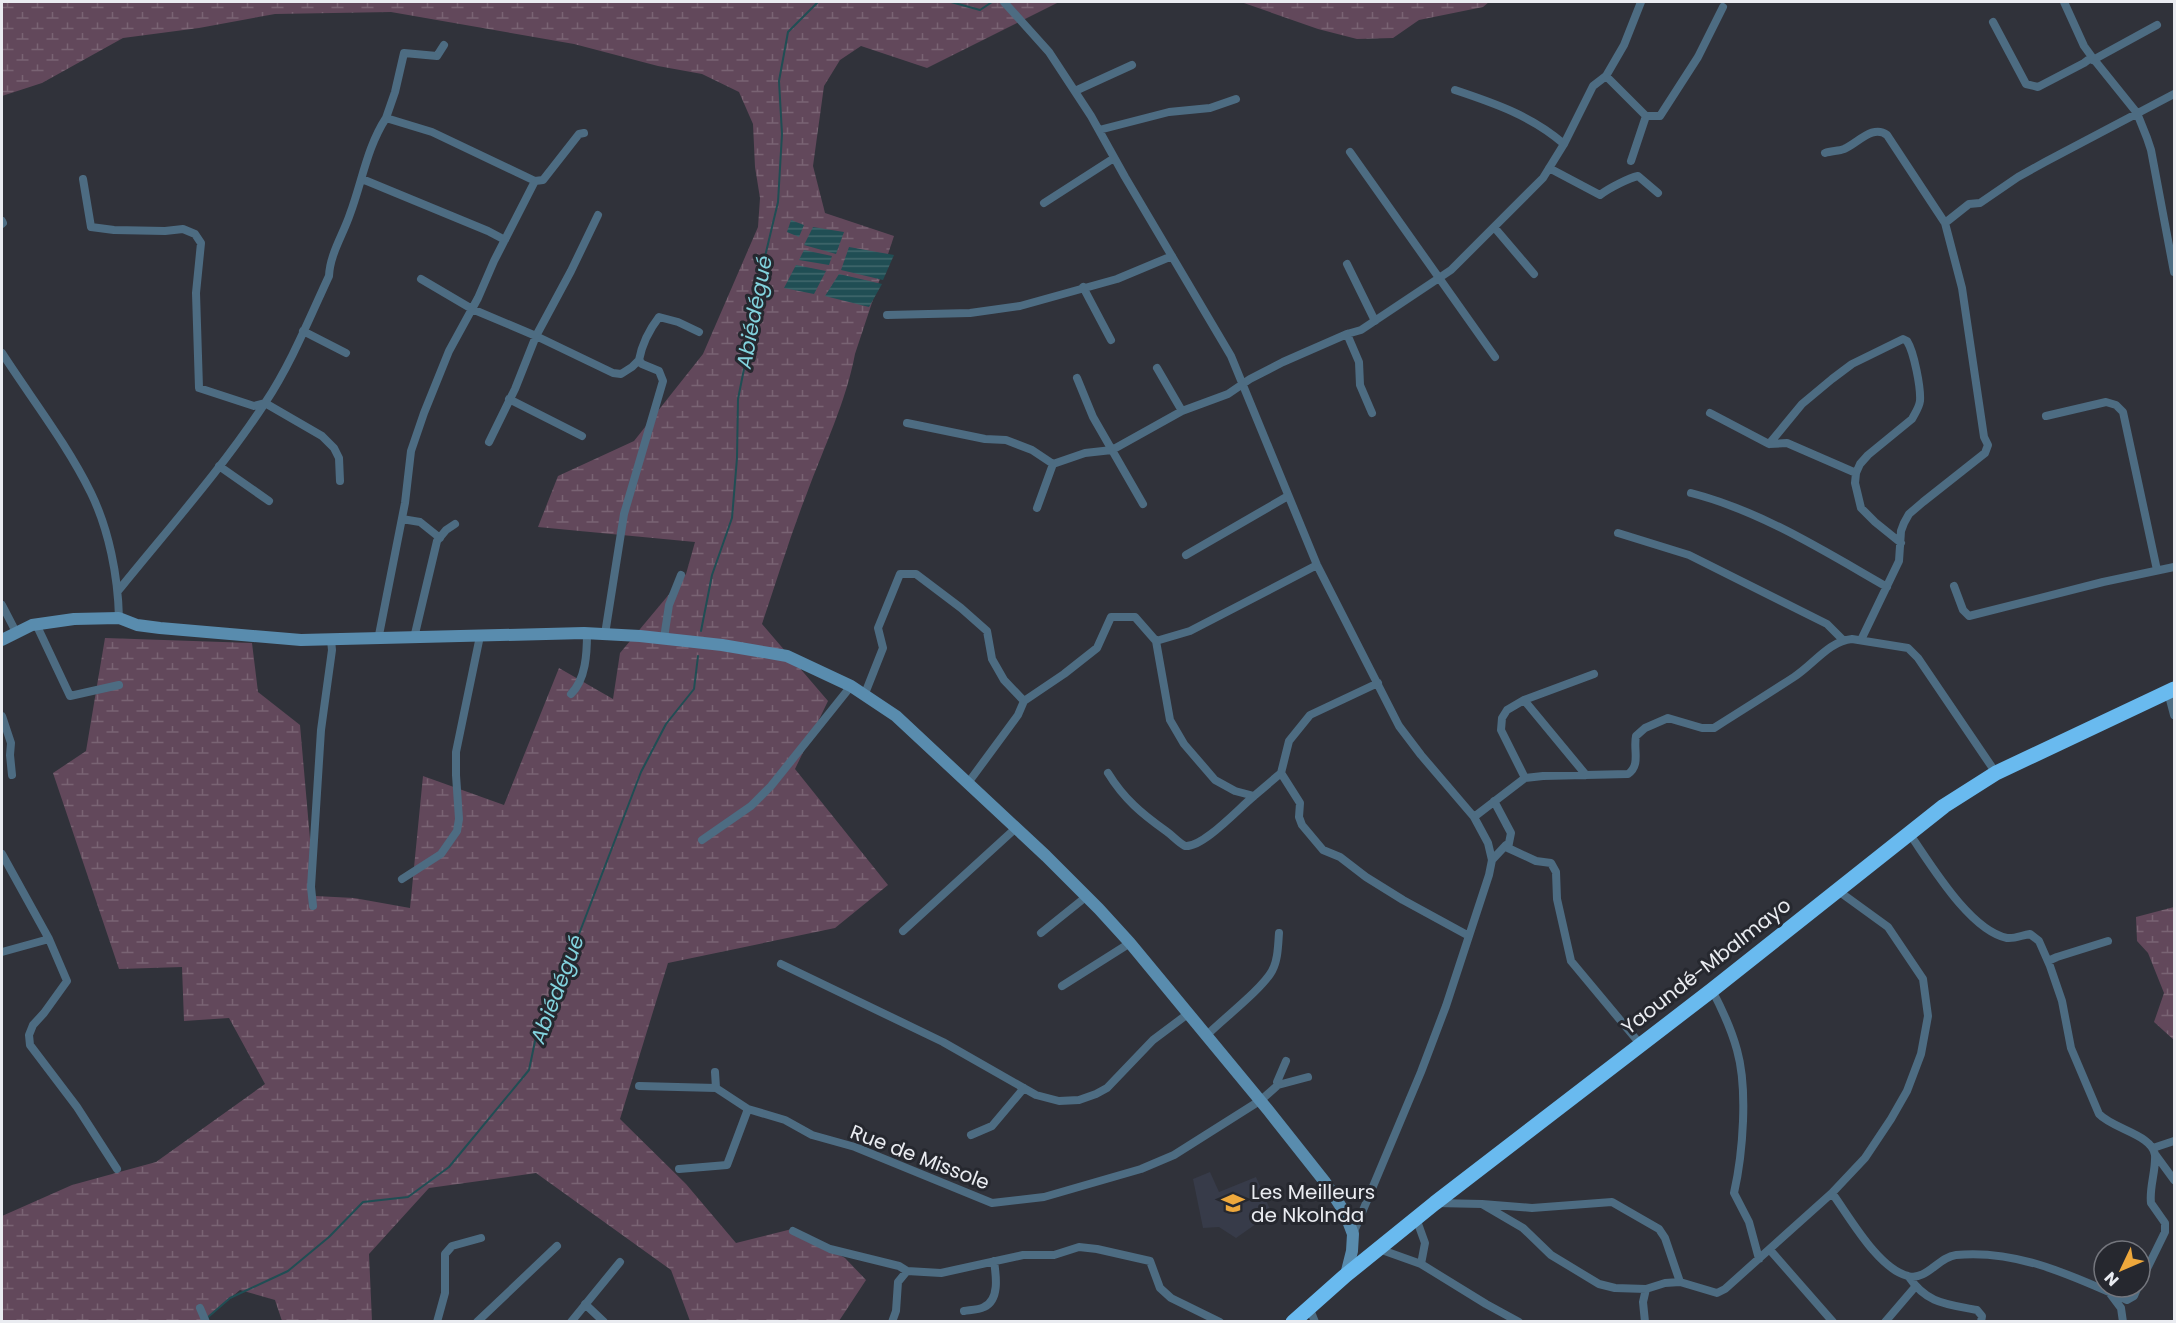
<svg xmlns="http://www.w3.org/2000/svg" width="2176" height="1323" font-family="Poppins,sans-serif">
  <defs>
    <pattern id="wetland-marsh" width="20" height="14" patternUnits="userSpaceOnUse" patternTransform="scale(1.5)"><rect width="20" height="14" fill="#62485b"/><path d="M1 5h8M5 5V1M11 12h8M15 12V8" fill="none" stroke="#796373"/></pattern>
    <pattern id="water-rules" width="6" height="5" patternUnits="userSpaceOnUse" patternTransform="scale(1.5)"><rect width="6" height="5" fill="#204e54"/><path d="M0 2.5h6" fill="none" stroke="#41686d"/></pattern>
  </defs>
  <rect width="100%" height="100%" fill="#30323a"/>
  <!-- built -->
  <path fill="#373b49" d="M 1210,1172 L 1219,1192 L 1256,1177 L 1272,1214 L 1263,1219 L 1236,1238 L 1219,1227 L 1203,1228 L 1193,1179 Z"/>
  <!-- wetland -->
  <path fill="url(#wetland-marsh)" d="M 2,2 L 1059,2 L 927,68 L 861,46 L 840,60 L 824,86 L 813,166 L 825,213 L 894,236 L 855,354 C 846,402 824,447 807,493 C 790,536 777,580 762,624 L 828,701 L 795,769 L 888,885 L 835,928 L 668,963 L 620,1119 L 686,1184 L 736,1243 L 792,1229 L 845,1258 L 866,1280 L 839,1321 L 690,1321 L 671,1270 L 536,1173 L 429,1188 L 369,1254 L 372,1321 L 282,1321 L 275,1300 L 240,1290 L 203,1321 L 2,1321 L 2,1216 L 72,1185 L 156,1162 L 265,1084 L 229,1018 L 184,1021 L 182,967 L 119,969 L 53,773 L 86,751 L 105,638 L 252,643 L 258,692 L 300,725 L 315,896 L 354,898 L 410,908 L 423,776 L 504,805 L 559,668 L 613,699 L 620,653 L 686,574 L 695,542 L 538,527 L 558,476 L 634,441 L 703,354 L 758,227 L 760,198 L 755,167 L 753,124 L 739,92 L 702,74 L 658,66 L 574,44 L 391,12 L 275,14 L 199,28 L 123,38 L 42,83 L 2,96 Z
    M 1241,2 L 1489,2 L 1483,7 L 1419,20 L 1393,38 L 1357,39 L 1318,29 Z
    M 2174,907 L 2174,1040 L 2154,1022 L 2164,993 L 2148,953 L 2137,941 L 2136,917 Z"/>
  <!-- water -->
  <path fill="url(#water-rules)" d="M 791,220 L 804,225 L 799,237 L 787,232 Z
    M 813,227 L 844,232 L 836,254 L 804,245 Z
    M 849,247 L 894,255 L 883,280 L 841,270 Z
    M 804,250 L 832,256 L 829,265 L 799,260 Z
    M 796,265 L 826,271 L 814,294 L 784,288 Z
    M 839,274 L 882,284 L 869,307 L 825,296 Z"/>
  <g fill="none" stroke-linecap="round" stroke-linejoin="round">
    <!-- stream -->
    <path stroke="#204e54" stroke-width="2" d="M 951,2 L 980,10 L 992,2
      M 701,631 L 712,575 L 732,518 L 737,458 L 738,399 L 750,339 L 752,311 L 778,202 L 782,134 L 779,81 L 788,32 L 818,2
      M 207,1318 L 230,1298 L 288,1271 L 329,1237 L 363,1202 L 408,1197 L 449,1167 L 529,1070 L 538,1027 L 558,989 L 641,772 L 666,724 L 694,689 L 698,656"/>
    <!-- street -->
    <path stroke="#4d6c82" stroke-width="8" d="M 1004,2 L 1049,52 L 1091,116 L 1125,177 L 1231,356 L 1317,565 L 1399,726 L 1421,755 L 1474,817 L 1488,843 L 1492,860 L 1489,875 L 1446,1006 L 1421,1072 L 1353,1234
      M 2064,2 L 2084,46 L 2092,57
      M 1993,22 L 2026,84 L 2038,87 L 2084,63 L 2092,57 L 2137,113 L 2147,138 L 2151,150 L 2174,272
      M 2093,60 L 2157,25
      M 1606,76 L 1646,116 L 1660,116 L 1698,57 L 1723,7
      M 1455,90 C 1494,103 1532,116 1564,144
      M 1075,91 L 1132,65
      M 1099,130 L 1169,112 L 1210,108 L 1236,99
      M 1350,152 L 1495,357
      M 1825,153 C 1831,151 1839,151 1844,149 C 1858,143 1873,124 1887,135 L 1945,223 L 1969,204 L 1980,203 L 2018,177 L 2045,162 L 2174,94
      M 1631,161 L 1646,116
      M 1549,168 L 1600,195 C 1609,188 1629,178 1638,176 L 1658,193
      M 83,179 L 91,227 L 114,230 L 165,231 L 183,229 L 195,234 L 201,243 L 196,293 L 199,388 L 254,406 L 265,403 L 322,436 L 334,448 L 339,458 L 340,481
      M 362,179 L 488,231 L 505,240
      M 535,181 L 543,180 L 579,134 L 584,133
      M 1044,203 L 1114,158
      M 2,221 L 3,223 L 2,224
      M 1494,227 L 1534,274
      M 1347,264 L 1375,321
      M 421,279 L 472,309 L 536,336 L 613,373 L 621,374 L 632,367 L 639,360
      M 1083,287 L 1111,340
      M 887,315 L 970,313 L 1020,306 L 1117,279 L 1172,256
      M 303,331 L 346,353
      M 1347,334 L 1359,362 L 1360,385 L 1372,413
      M 2,353 C 31,398 67,444 91,493 C 109,530 118,576 119,618
      M 1157,368 L 1182,411
      M 1077,378 L 1093,417 L 1143,504
      M 509,399 L 582,436
      M 1710,413 L 1769,444 L 1787,443 L 1856,473
      M 2046,416 L 2106,402 L 2116,405 L 2123,412 L 2157,570
      M 907,423 L 985,439 L 1006,440 L 1032,450 L 1053,464 L 1085,453 L 1112,450 L 1182,411 L 1228,394 L 1250,379 L 1283,362 L 1347,334 L 1361,330 L 1451,270 L 1543,178 L 1564,144 L 1593,86 L 1606,76 L 1624,45 L 1641,2
      M 489,442 L 515,389 L 536,336 L 571,271 L 598,215
      M 1769,444 L 1802,404 L 1832,379 L 1852,364 L 1903,339 L 1907,341 C 1914,352 1921,388 1920,401 C 1919,408 1915,413 1912,419 L 1868,455 L 1860,464 L 1856,473 L 1855,483 L 1861,508 L 1875,522 L 1901,543
      M 219,466 L 269,501
      M 1691,493 C 1761,511 1824,551 1887,587
      M 1037,508 L 1053,464
      M 402,519 L 420,522 L 440,538
      M 1618,533 L 1689,555 L 1827,624 L 1843,640
      M 1186,555 L 1288,496
      M 1954,586 L 1963,610 L 1969,616 L 2103,582 L 2174,567
      M 118,591 C 168,529 222,469 265,403 C 291,364 309,319 329,276 C 330,254 343,235 350,214 C 362,182 367,147 386,118
      M 2,605 L 16,632
      M 36,624 L 70,696 L 119,685
      M 605,634 L 624,514 L 663,381 L 659,371 L 642,364 L 639,360 C 642,344 649,330 659,317 L 678,322 L 699,332
      M 414,638 L 437,541 L 446,530 L 455,524
      M 664,638 L 669,605 L 681,575
      M 378,640 L 405,503 L 411,451 L 424,413 L 449,351 L 478,298 L 494,261 L 535,181 L 432,132 L 386,118 L 395,92 L 404,53 L 437,56 L 444,45
      M 1861,640 L 1899,561 L 1901,531 L 1904,523 L 1909,514 L 1923,502 L 1985,453 L 1988,445 L 1984,437 L 1962,288 L 1945,223
      M 1156,641 L 1170,720 L 1184,744 L 1215,780 L 1235,791 L 1254,796 L 1281,773 L 1289,741 L 1310,715 L 1378,683
      M 2168,692 L 2174,715
      M 571,694 C 586,679 587,653 587,633
      M 864,696 L 883,648 L 878,628 L 900,574 L 916,574 L 961,608 L 987,631 L 992,659 L 1004,680 L 1024,701
      M 1524,700 L 1586,775
      M 2,716 L 11,743 L 10,755 L 12,775
      M 1108,773 C 1124,799 1142,814 1166,831 C 1173,836 1178,842 1185,846 C 1203,848 1240,807 1254,796
      M 1281,773 L 1300,803 L 1299,817 L 1302,825 L 1323,850 L 1340,857 L 1366,877 L 1403,900 L 1469,936
      M 1525,778 L 1501,730 L 1502,718 L 1507,710 L 1524,700 L 1594,674
      M 968,783 L 1018,715 L 1024,701 L 1064,674 L 1097,648 L 1111,617 L 1135,617 L 1156,641 L 1190,631 L 1317,565
      M 1494,801 L 1511,833 L 1508,848
      M 1474,817 L 1525,778 L 1543,776 L 1628,774 C 1641,765 1633,750 1636,736 L 1645,728 L 1668,718 L 1702,728 L 1714,728 C 1741,711 1768,694 1794,677 C 1813,665 1829,641 1852,639 L 1908,648 L 1918,658 L 1996,773
      M 1909,833 C 1930,863 1969,930 2007,938 C 2015,939 2022,935 2030,934 L 2039,941 L 2050,966 L 2062,1001 L 2071,1048 L 2099,1114 C 2113,1129 2153,1135 2155,1155 C 2156,1171 2149,1188 2151,1203 L 2165,1223 L 2165,1232 L 2140,1283
      M 702,840 L 751,806 L 771,786 L 851,686
      M 2,854 L 49,939 L 67,981 L 44,1013 L 33,1025 L 29,1035 L 30,1045 L 77,1107 L 117,1169
      M 1492,860 L 1506,845 L 1508,848 L 1536,861 L 1551,863 L 1556,872 L 1557,899 L 1571,961 L 1641,1045
      M 402,879 L 441,854 L 457,831 L 459,819 L 456,775 L 456,752 L 480,636
      M 313,906 L 311,887 L 321,730 L 332,650 L 331,640
      M 903,931 L 1016,828
      M 1041,933 L 1087,896
      M 2,952 L 49,939
      M 2048,961 L 2057,957 L 2108,941
      M 781,964 L 943,1042 L 1036,1095 L 1059,1101 L 1079,1100 L 1096,1094 L 1107,1088 L 1153,1040 L 1189,1013
      M 1062,986 L 1130,943
      M 1712,990 C 1722,1009 1731,1028 1737,1050 C 1748,1089 1743,1153 1734,1193 L 1749,1222 L 1759,1259
      M 1207,1035 C 1223,1019 1262,989 1272,971 C 1278,960 1278,946 1279,933
      M 715,1072 L 716,1088 L 748,1109 L 785,1120 L 812,1135 L 855,1147 L 992,1203 L 1044,1197 L 1141,1169 L 1174,1155 L 1261,1100 L 1278,1085 L 1308,1077
      M 1278,1085 L 1277,1082 L 1286,1061
      M 639,1086 L 716,1088
      M 971,1135 L 992,1126 L 1024,1088
      M 2153,1148 L 2174,1141
      M 2155,1154 L 2174,1180
      M 679,1169 L 727,1165 L 748,1109
      M 1832,1193 C 1849,1216 1878,1269 1908,1276 C 1927,1281 1938,1257 1956,1255 C 2017,1249 2073,1276 2127,1300 L 2134,1296 L 2138,1287
      M 1436,1203 L 1482,1204 L 1523,1228 L 1551,1255 L 1599,1284 L 1615,1288 L 1646,1289 L 1665,1283 L 1680,1282 L 1717,1293 L 1725,1289 L 1832,1193 L 1865,1158 L 1891,1119 L 1907,1091 L 1921,1054 L 1928,1016 L 1923,979 L 1888,927 L 1837,890
      M 1482,1204 L 1532,1208 L 1612,1202 L 1659,1229 L 1665,1238 L 1680,1282
      M 1416,1218 L 1425,1243 L 1421,1264
      M 793,1231 L 830,1249 L 899,1266 L 907,1271
      M 1379,1249 L 1421,1264 L 1486,1304 L 1519,1322
      M 1770,1250 L 1833,1322
      M 1909,1277 C 1927,1304 1947,1304 1977,1310 L 1982,1316 L 1981,1322
      M 2109,1292 L 2121,1308 L 2123,1322
      M 585,1304 L 604,1322
      M 1309,1307 L 1315,1322
      M 200,1308 L 206,1322
      M 964,1311 C 970,1310 978,1310 984,1307 C 1000,1300 996,1275 994,1261
      M 437,1322 L 445,1293 L 445,1254 L 452,1246 L 481,1238
      M 477,1322 L 557,1246
      M 571,1322 L 620,1262
      M 892,1322 L 896,1311 L 898,1282 L 907,1271 L 941,1273 L 1023,1255 L 1054,1255 L 1079,1247 L 1097,1249 L 1150,1261 L 1160,1288 L 1171,1298 L 1220,1322
      M 1645,1322 L 1643,1302 L 1646,1289
      M 1885,1322 L 1915,1287"/>
    <!-- secondary -->
    <path stroke="#598cae" stroke-width="12" d="M 2,640 L 32,625 L 74,619 L 119,618 L 137,625 L 160,628 L 301,640 L 584,633 L 640,636 L 722,645 L 787,656 L 851,686 L 896,716 L 1046,856 L 1099,909 L 1130,943 L 1268,1110 L 1325,1182 L 1345,1213 L 1353,1234 L 1352,1251 L 1346,1275"/>
    <!-- highway -->
    <path stroke="#69baef" stroke-width="15" d="M 1293,1322 L 1346,1275 L 1435,1203 L 1712,990 L 1944,806 L 1996,773 L 2174,689"/>
  </g>
  <!-- icons -->
  <defs>
    <g id="school-bare" transform="scale(1.8)"><path d="M0-5L7-2L0 1L-7-2ZM-4 1L0 2.5L4 1V4Q0 6-4 4Z" fill="#eea83c" stroke="#26282f" stroke-width="2.5" paint-order="stroke"/></g>
  </defs>
  <g fill-rule="evenodd">
    <use href="#school-bare" x="1233" y="1203"/>
  </g>
  <g text-anchor="middle" dominant-baseline="central" stroke-width="6" stroke-linejoin="round" paint-order="stroke">
    <!-- street labels -->
    <g font-size="20" fill="#eaecf1" stroke="#26282f">
      <text transform="translate(1706 966) rotate(-38)">Yaoundé-Mbalmayo</text>
      <text transform="translate(920 1157) rotate(21)">Rue de Missole</text>
    </g>
    <!-- poi labels -->
    <g font-size="20" fill="#eaecf1" stroke="#26282f" text-anchor="start">
      <text x="1251" y="1192">Les Meilleurs<tspan x="1251" dy="23">de Nkolnda</tspan></text>
    </g>
    <!-- water labels -->
    <g font-size="21" font-style="italic" fill="#82d3de" stroke="#26282f">
      <text transform="translate(754 312) rotate(-79)">Abiédégué</text>
      <text transform="translate(557 989) rotate(-69)">Abiédégué</text>
    </g>
  </g>
  <!-- border -->
  <rect width="2176" height="1323" fill="none" stroke="#eaecf1" stroke-width="6"/>
  <!-- north arrow -->
  <g transform="translate(2122 1269) rotate(226)"><circle r="28" fill="#26282f" stroke="#74767d" stroke-width="1.5"/>
  <path d="M0-4.5L10 22L0 15L-10 22Z" fill="#eea83c"/>
  <text y="-9" font-size="16" font-weight="bold" text-anchor="middle" fill="#eaecf1">N</text>
  </g>
</svg>
